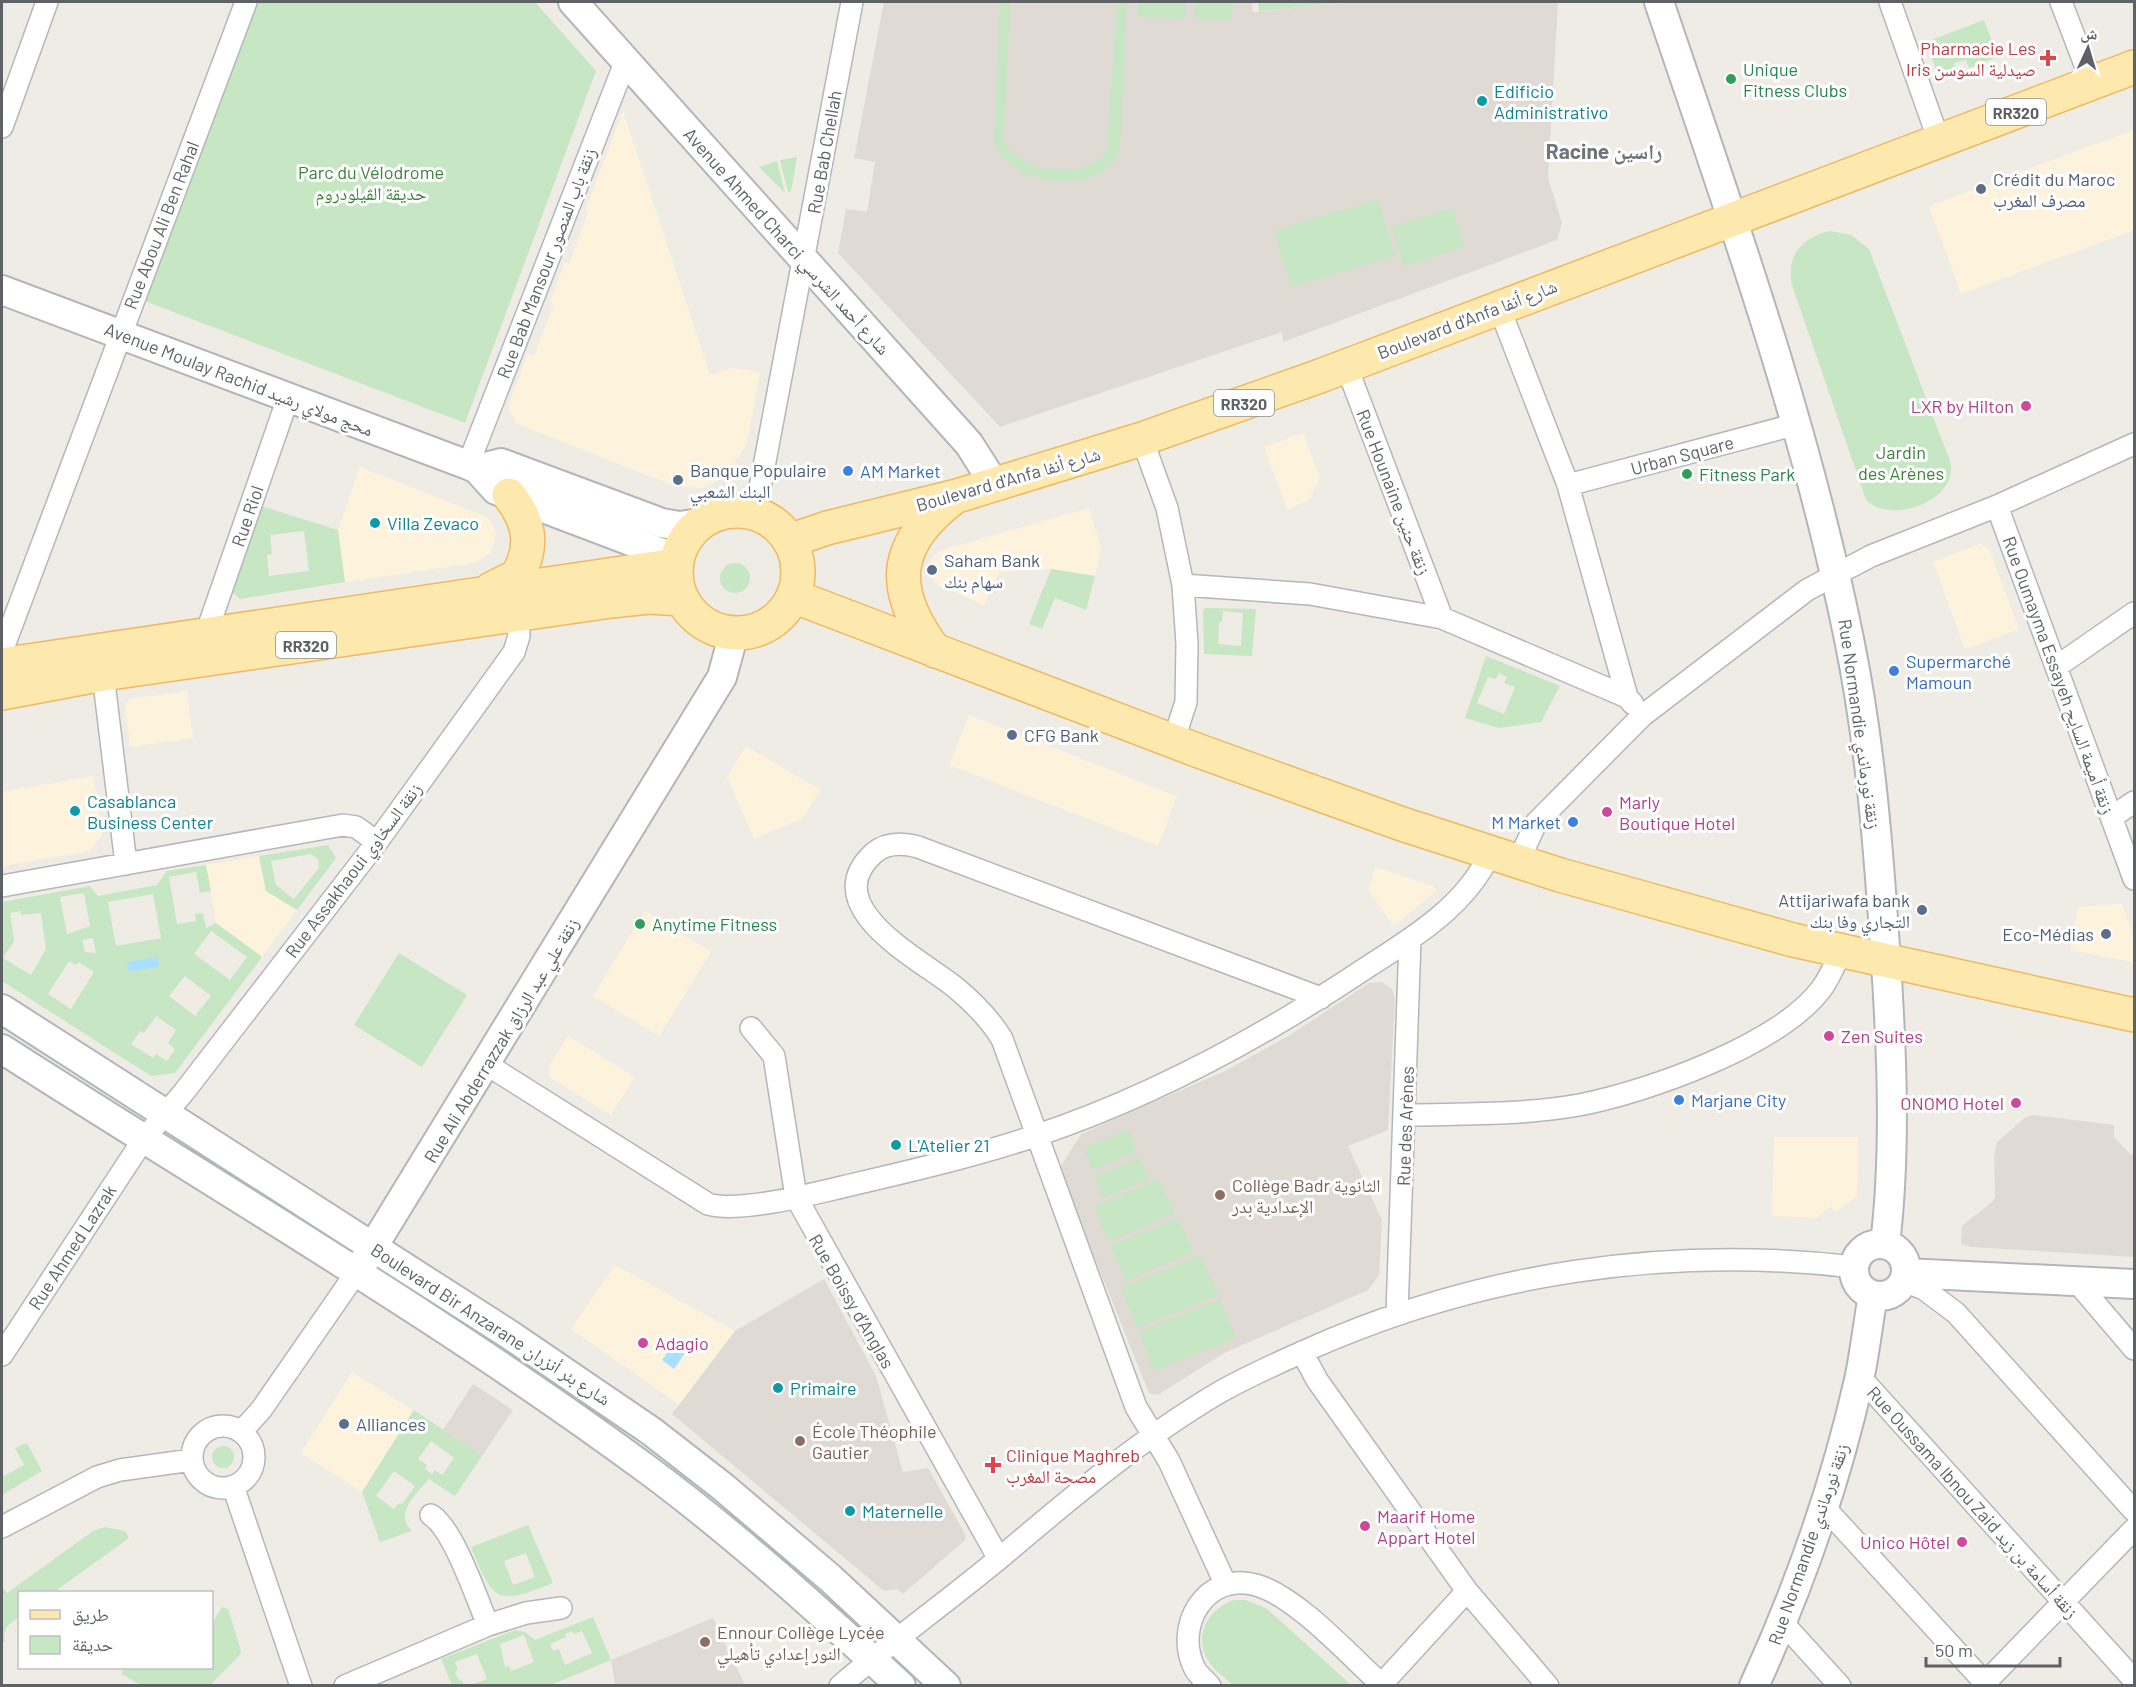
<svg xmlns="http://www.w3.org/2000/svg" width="2136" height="1687" font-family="Barlow,'Noto Naskh Arabic',sans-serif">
  <rect width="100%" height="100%" fill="#efece6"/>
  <!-- commercial -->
  <path fill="#fdf3dd" d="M 623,111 L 710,375 L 733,368 L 760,372 L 747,444 L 725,477 L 703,488 L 675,486 L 517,424 L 509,410 L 509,404 L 528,353 L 534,355 L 554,304 L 550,302 L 565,262 L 569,264 L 588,213 L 585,211 Z
    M 2134,130 L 2134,230 L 1961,294 L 1929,206 Z
    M 1303,433 L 1320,478 L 1308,501 L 1287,509 L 1264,447 Z
    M 360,467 L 485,516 L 491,521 L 496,534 L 491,553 L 475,563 L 345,582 L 338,530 Z
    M 1089,508 L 1101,548 L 1095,576 L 1051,569 L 999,572 L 984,605 L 937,585 L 929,575 L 931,559 L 939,551 Z
    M 1981,544 L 1989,549 L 2019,629 L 1965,649 L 1933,562 Z
    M 187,691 L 193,738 L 130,747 L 125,705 L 129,699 Z
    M 969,715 L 1177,796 L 1158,846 L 949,765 Z
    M 746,746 L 820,790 L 803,818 L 754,839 L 727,777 Z
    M 93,776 L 103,833 L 90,851 L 2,866 L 2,792 Z
    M 259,856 L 266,891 L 297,910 L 262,957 L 216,923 L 206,865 Z
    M 1375,867 L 1435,887 L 1436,891 L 1394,926 L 1368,890 Z
    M 2122,904 L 2134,938 L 2134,958 L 2132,962 L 2070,950 L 2078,907 Z
    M 645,911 L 711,952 L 659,1036 L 593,996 Z
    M 568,1036 L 635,1077 L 611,1115 L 549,1077 L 549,1066 Z
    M 1774,1137 L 1858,1137 L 1857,1196 L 1836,1212 L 1831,1206 L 1816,1218 L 1772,1216 Z
    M 615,1265 L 735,1331 L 680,1405 L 571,1329 Z
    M 352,1372 L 413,1410 L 362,1492 L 301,1453 Z"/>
  <!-- education -->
  <path fill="#dfdbd4" d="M 884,2 L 1252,2 L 1253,12 L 1351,2 L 1558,2 L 1548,178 L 1562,223 L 1557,240 L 1283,342 L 1282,332 L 1000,427 L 838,253 L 846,209 L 867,212 L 875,162 L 854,158 Z
    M 1382,982 L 1392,989 L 1395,998 L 1388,1130 L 1348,1146 L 1382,1220 L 1379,1276 L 1368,1290 L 1224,1353 L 1158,1395 L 1149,1393 L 1059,1169 L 1081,1134 L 1225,1071 L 1290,1035 L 1369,983 Z
    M 2033,1115 L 2114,1125 L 2114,1137 L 2131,1155 L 2134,1152 L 2134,1257 L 1971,1247 L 1961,1244 L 1962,1226 L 1992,1202 L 1995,1197 L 1994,1156 L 1997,1142 L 2026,1117 Z
    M 824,1279 L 876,1376 L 903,1472 L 928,1468 L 965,1534 L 965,1540 L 903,1594 L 897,1589 L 884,1591 L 672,1414 L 735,1331 Z
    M 473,1384 L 513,1410 L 482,1456 L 443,1430 Z
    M 713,1618 L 745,1685 L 615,1685 L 611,1660 Z"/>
  <!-- green -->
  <path fill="#c7e6c3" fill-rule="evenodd" d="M 254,2 L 535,2 L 596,71 L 465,423 L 142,300 Z
    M 1000,2 L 1010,2 L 1004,142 C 1022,174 1086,182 1107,150 L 1117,2 L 1127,2 L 1120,148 C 1108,198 1003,187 994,140 Z
    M 1138,2 L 1186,2 L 1185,19 L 1137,16 Z
    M 1195,2 L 1233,2 L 1232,21 L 1194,18 Z
    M 1258,2 L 1351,2 L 1259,11 Z
    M 1984,20 L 1998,57 L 1969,68 L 1966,60 L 1954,63 L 1957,72 L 1939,78 L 1926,42 Z
    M 797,157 L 791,191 L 788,192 L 780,160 Z
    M 777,161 L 785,193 L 759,167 Z
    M 1378,199 L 1395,256 L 1291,287 L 1274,231 Z
    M 1452,208 L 1465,247 L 1404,266 L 1392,227 Z
    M 1830,231 L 1851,235 L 1869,249 L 1950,461 C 1960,501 1891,525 1866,500 L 1792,285 C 1786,255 1802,237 1830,231 Z
    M 261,506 L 338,530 L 345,582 L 240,599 L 231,591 ZM 304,531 L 309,571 L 269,576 L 267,555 L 272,554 L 270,535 Z
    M720 578a15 15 0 1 1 30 0a15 15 0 1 1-30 0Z
    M 1051,569 L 1095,576 L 1086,610 L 1055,598 L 1042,629 L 1029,624 Z
    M 1205,608 L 1256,609 L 1252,656 L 1204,654 L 1203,611 ZM 1223,611 L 1243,613 L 1241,646 L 1218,644 L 1219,622 L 1222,622 Z
    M 1486,656 L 1560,686 L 1541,722 L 1499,728 L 1465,718 ZM 1499,673 L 1507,677 L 1504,683 L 1515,687 L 1504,714 L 1477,703 L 1488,677 L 1496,679 Z
    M 328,845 L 336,858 L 297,910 L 266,891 L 259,856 ZM 311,854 L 318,859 L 319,868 L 294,899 L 276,885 L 271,861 Z
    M 206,865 L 211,891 L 200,893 L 196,872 L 169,877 L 177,924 L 196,921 L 195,914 L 203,913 L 206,928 L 216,923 L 262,957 L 175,1073 L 151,1076 L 2,981 L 2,902 L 90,886 L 98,896 L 157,885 L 167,871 ZM 84,893 L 90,926 L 67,934 L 60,897 ZM 153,894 L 161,938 L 116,946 L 108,902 ZM 20,911 L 21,915 L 41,913 L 46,949 L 31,975 L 3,958 L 14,941 L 10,913 ZM 211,931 L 247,957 L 230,980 L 194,954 ZM 93,938 L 96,953 L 85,952 L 82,940 ZM 157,957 L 159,967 L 129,972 ZM 69,961 L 76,965 L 79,962 L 94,972 L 71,1009 L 48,994 ZM 185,976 L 211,996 L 195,1016 L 169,996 ZM 156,1016 L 176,1030 L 168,1043 L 175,1049 L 167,1061 L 156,1054 L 153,1058 L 131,1044 L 140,1031 L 144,1033 Z
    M 399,953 L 467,995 L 422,1067 L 354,1025 Z
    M 1128,1130 L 1137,1152 L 1092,1170 L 1084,1148 Z
    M 1140,1158 L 1150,1179 L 1103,1198 L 1095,1177 Z
    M 1159,1179 L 1175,1213 L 1109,1242 L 1094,1207 Z
    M 1178,1218 L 1194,1252 L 1126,1281 L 1111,1246 Z
    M 1201,1255 L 1218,1295 L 1137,1328 L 1121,1288 Z
    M 1220,1299 L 1236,1338 L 1154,1371 L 1139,1332 Z
    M 414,1410 L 482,1456 L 455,1496 L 429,1479 C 417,1493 393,1514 412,1531 L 380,1542 L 362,1492 ZM 431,1441 L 454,1458 L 442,1475 L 435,1470 L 432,1474 L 425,1469 L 427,1465 L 418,1459 ZM 394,1471 L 415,1486 L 402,1504 L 399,1503 L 394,1509 L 376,1496 Z
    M 27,1443 L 42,1471 L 2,1495 L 2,1472 L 4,1476 L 24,1465 L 15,1448 Z
    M212 1457a11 11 0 1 1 22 0a11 11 0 1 1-22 0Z
    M 528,1525 L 553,1583 C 497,1606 493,1602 471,1547 ZM 526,1553 L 535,1577 L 513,1585 L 504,1561 Z
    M 104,1527 L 125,1531 L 129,1538 L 54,1592 L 20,1592 L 19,1617 C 9,1624 2,1628 5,1642 L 2,1642 L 2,1587 L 7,1593 L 93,1531 Z
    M 1234,1600 L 1245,1600 L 1266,1608 L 1349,1683 L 1347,1686 L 1233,1685 C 1225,1678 1215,1671 1209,1662 C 1192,1636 1208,1609 1234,1600 Z
    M 222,1607 L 228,1609 L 241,1651 L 239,1656 L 210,1685 L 141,1685 L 121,1674 L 124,1668 L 212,1668 L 212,1623 Z
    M 593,1617 L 611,1660 L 551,1685 L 471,1685 L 487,1679 L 477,1654 L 455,1662 L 458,1670 L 455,1672 L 459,1681 L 462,1680 L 464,1685 L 452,1685 L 441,1659 L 515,1630 L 525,1632 L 535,1640 ZM 572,1631 L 574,1634 L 582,1631 L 592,1653 L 565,1665 L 559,1649 L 553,1651 L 550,1644 L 566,1637 L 565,1634 ZM 524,1635 L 534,1662 L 511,1671 L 509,1666 L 505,1667 L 500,1644 Z"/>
  <!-- water -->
  <path fill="#a9e0fd" d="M 158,957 L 159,967 L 129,972 L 127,962 Z
    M 676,1341 L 688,1349 L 674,1369 L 662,1360 Z"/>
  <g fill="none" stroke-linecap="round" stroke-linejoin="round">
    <!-- street casing -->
    <g stroke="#b3b7ba" stroke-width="24">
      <path id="street" d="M 1890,2 L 1939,141
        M 2061,2 L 2092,83
        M 2,127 L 47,2
        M 1499,307 L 1568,485 L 1627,697 L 1633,704
        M 1346,365 L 1442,618
        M 1142,439 L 1167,508 L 1183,585 L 1187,644 L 1186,702 L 1173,742
        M 468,465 L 626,60
        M 1568,485 L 1797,424
        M 1997,506 L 2134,879
        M 755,514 L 852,2
        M 1183,585 L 1310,594 L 1442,618 L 1627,697
        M 206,634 L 288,398
        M 2,651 L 246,2
        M 2056,667 L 2134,613
        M 103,674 L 126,864
        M 2112,817 L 2134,802
        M 1518,862 L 1536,823 L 1642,716 L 1807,590 L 1871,556 L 1997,506 L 2134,444
        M 2,886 L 343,825 L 356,827 L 377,842
        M 751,1028 L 774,1056 L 796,1197 L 999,1559
        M 486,1064 L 708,1204 C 739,1213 808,1195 842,1187 C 906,1172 972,1157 1035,1136 C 1152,1097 1264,1036 1366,968 C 1413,938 1467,905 1490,853
        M 1406,1115 C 1463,1114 1522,1115 1579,1105 C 1647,1092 1780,1045 1822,988 C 1830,977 1835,964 1841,951
        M 1904,1281 L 1924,1289 L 1956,1313 L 2134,1511
        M 2076,1281 L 2134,1349
        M 1397,1313 L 1410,939
        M 1302,1352 L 1317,1380 L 1467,1591 L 1548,1686
        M 2,1355 L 143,1140 L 184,1092 L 377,842 L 514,652 L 519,636 L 518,615
        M 1860,1377 L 2134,1680
        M192 1457a31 31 0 1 1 62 0a31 31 0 1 1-62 0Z
        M 241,1432 L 261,1410 L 356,1273
        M 233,1486 L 301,1686
        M 1824,1507 L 1988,1686
        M 431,1515 C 454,1530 476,1597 488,1625
        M 2,1527 L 97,1477 L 120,1470 L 192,1460
        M 1225,1583 L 1169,1461 L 1136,1407 L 1002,1039 C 990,1019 974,1003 956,988 C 922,960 814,907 874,853 C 887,842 903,843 918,847 L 1321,998
        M 1783,1623 L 1840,1686
        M 345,1686 L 488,1625 L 526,1613 L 561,1608
        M 840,1686 C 892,1641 948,1601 1001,1557 C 1071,1498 1140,1439 1220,1392 C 1248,1376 1278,1363 1307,1350 C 1479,1273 1667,1245 1854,1267
        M 1210,1686 C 1205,1680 1198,1675 1195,1669 C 1173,1626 1206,1571 1256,1585 C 1296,1596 1349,1655 1381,1684
        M 1380,1686 L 1467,1591
        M 1982,1686 L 2134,1529"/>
    </g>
    <!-- secondary casing -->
    <g stroke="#b2b6ba" stroke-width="32">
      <path id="secondary" d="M 573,2 L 969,444 L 995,485
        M 1659,2 C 1730,212 1805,421 1849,639 C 1871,746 1879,855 1886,963 C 1892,1055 1896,1154 1885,1244
        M 2,290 L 468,465 L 477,469 L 496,490 L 678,559
        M 477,469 L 501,463 L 662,523 L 679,526 L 701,523
        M 2,1009 L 510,1335 L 651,1431 L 723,1487 L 830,1578 L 946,1686
        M 2,1049 C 218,1188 441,1317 648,1470 C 737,1536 819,1611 901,1686
        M1854 1270a26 26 0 1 1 52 0a26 26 0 1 1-52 0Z
        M 363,1263 L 722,677 L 734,633
        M 1906,1273 L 2134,1284
        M 1754,1686 C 1799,1588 1835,1486 1859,1380 C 1865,1352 1868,1323 1873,1295"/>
    </g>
    <!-- primary casing -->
    <g stroke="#eeb960" stroke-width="36">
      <path id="primary" d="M676 572a61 61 0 1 1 122 0a61 61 0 1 1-122 0Z
        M 789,541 L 827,528 L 957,496 L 1142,439 L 1320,376 L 2134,67
        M 491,589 L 517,576 C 535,546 529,521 509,495
        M 793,596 L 1199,751 L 1402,824 L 1560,875 L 1793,940 L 2134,1015
        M 935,651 C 890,591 891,546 952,499
        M 2,665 L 676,565
        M 2,693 L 103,674 L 611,601 L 649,597 L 682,599"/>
    </g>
    <!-- street -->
    <use href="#street" stroke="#fff" stroke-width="21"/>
    <!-- secondary -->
    <use href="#secondary" stroke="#fff" stroke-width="28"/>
    <!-- primary -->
    <use href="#primary" stroke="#fde9ad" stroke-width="33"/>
  </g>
  <!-- markers -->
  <g fill="#e0444e" stroke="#fff" stroke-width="2">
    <path d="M2045 49h6v6h6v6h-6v6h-6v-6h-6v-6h6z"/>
    <path d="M990 1456h6v6h6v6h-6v6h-6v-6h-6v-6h6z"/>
  </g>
  <g fill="#2e9e5b" stroke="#fff" stroke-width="2">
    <circle cx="1731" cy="79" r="6"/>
    <circle cx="1687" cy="474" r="6"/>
    <circle cx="640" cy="924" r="6"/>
  </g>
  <g fill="#0f9aa8" stroke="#fff" stroke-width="2">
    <circle cx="1482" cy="101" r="6"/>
    <circle cx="375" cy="523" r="6"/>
    <circle cx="75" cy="811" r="6"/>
    <circle cx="896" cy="1145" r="6"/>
    <circle cx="778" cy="1388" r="6"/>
    <circle cx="850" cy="1511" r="6"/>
  </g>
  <g fill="#5c6f8a" stroke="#fff" stroke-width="2">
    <circle cx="1981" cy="189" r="6"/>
    <circle cx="678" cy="480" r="6"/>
    <circle cx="932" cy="570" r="6"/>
    <circle cx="1012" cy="735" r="6"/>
    <circle cx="1922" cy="910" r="6"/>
    <circle cx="2106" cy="934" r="6"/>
    <circle cx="344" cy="1424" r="6"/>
  </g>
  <g fill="#d1479c" stroke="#fff" stroke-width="2">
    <circle cx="2026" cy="406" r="6"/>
    <circle cx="1607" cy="812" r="6"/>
    <circle cx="1829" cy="1036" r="6"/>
    <circle cx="2016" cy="1103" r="6"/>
    <circle cx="643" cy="1343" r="6"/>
    <circle cx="1365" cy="1526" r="6"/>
    <circle cx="1962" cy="1542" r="6"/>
  </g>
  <g fill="#3f7fe0" stroke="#fff" stroke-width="2">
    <circle cx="848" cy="471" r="6"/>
    <circle cx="1894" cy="671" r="6"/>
    <circle cx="1573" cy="822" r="6"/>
    <circle cx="1679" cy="1100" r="6"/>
  </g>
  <g fill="#8d6e63" stroke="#fff" stroke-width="2">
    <circle cx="1220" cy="1195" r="6"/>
    <circle cx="800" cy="1441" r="6"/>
    <circle cx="705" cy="1642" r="6"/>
  </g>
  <g text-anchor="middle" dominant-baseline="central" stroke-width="6" stroke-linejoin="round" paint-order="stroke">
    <!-- shield labels -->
    <g fill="#fff" stroke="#8e9194" stroke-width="1.5">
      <rect x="1986" y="99" width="60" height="26" rx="4.5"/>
      <rect x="1214" y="390" width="60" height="26" rx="4.5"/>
      <rect x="276" y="632" width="60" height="26" rx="4.5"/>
    </g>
    <g font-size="16" font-weight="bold" fill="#5e6266">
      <text x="2016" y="112">RR320</text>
      <text x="1244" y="403">RR320</text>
      <text x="306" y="645">RR320</text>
    </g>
    <!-- health labels -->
    <g font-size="18" fill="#be3a42" stroke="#fff" text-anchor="end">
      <text x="2036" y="48">Pharmacie Les<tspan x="2036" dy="21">Iris صيدلية السوسن</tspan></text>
      <text x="1006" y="1455" text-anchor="start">Clinique Maghreb<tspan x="1006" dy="21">مصحة المغرب</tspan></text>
    </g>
    <!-- leisure labels -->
    <g font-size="18" fill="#27864d" stroke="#fff" text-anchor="start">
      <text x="1743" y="69">Unique<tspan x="1743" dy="21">Fitness Clubs</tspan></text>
      <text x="1699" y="474">Fitness Park</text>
      <text x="652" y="924">Anytime Fitness</text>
    </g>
    <!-- culture labels -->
    <g font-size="18" fill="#0d838f" stroke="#fff" text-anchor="start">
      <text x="1494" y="91">Edificio<tspan x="1494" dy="21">Administrativo</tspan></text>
      <text x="387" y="523">Villa Zevaco</text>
      <text x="87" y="801">Casablanca<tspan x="87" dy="21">Business Center</tspan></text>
      <text x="908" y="1145">L'Atelier 21</text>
      <text x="790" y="1388">Primaire</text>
      <text x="862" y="1511">Maternelle</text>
    </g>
    <!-- street labels -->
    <g font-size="18" fill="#5e6266" stroke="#fff">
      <text transform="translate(824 152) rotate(-80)">Rue Bab Chellah</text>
      <text transform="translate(161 225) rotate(-69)">Rue Abou Ali Ben Rahal</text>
      <text transform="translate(787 241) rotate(48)">Avenue Ahmed Charci شارع أحمد الشرسي</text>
      <text transform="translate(546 263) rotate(-69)">Rue Bab Mansour زنقة باب المنصور</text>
      <text transform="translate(1467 319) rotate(-21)">Boulevard d'Anfa شارع أنفا</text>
      <text transform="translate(239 379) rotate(21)">Avenue Moulay Rachid محج مولاي رشيد</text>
      <text transform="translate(1682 455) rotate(-15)">Urban Square</text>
      <text transform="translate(1008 479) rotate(-16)">Boulevard d'Anfa شارع أنفا</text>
      <text transform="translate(1394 492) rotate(69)">Rue Hounaine زنقة حنين</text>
      <text transform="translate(247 516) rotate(-71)">Rue Riol</text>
      <text transform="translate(2059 675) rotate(70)">Rue Oumayma Essayeh زنقة أميمة السايح</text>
      <text transform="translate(1860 724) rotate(82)">Rue Normandie زنقة نورماندي</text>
      <text transform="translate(353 870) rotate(-53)">Rue Assakhaoui زنقة السخاوي</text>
      <text transform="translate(501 1040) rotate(-59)">Rue Ali Abderrazzak زنقة علي عبد الرزاق</text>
      <text transform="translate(1405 1126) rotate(-88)">Rue des Arènes</text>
      <text transform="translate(72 1247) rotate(-57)">Rue Ahmed Lazrak</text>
      <text transform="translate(852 1301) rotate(60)">Rue Boissy d’Anglas</text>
      <text transform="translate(491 1324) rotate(33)">Boulevard Bir Anzarane شارع بئر أنزران</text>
      <text transform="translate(1973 1502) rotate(48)">Rue Oussama Ibnou Zaid زنقة أسامة بن زيد</text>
      <text transform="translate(1808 1544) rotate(-71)">Rue Normandie زنقة نورماندي</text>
    </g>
    <!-- park labels -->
    <g font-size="18" fill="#3b8337" stroke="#fff">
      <text x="371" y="172">Parc du Vélodrome<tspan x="371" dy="21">حديقة الڤيلودروم</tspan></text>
      <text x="1901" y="452">Jardin<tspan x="1901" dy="21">des Arènes</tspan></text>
    </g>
    <!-- service labels -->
    <g font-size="18" fill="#4e5e75" stroke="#fff" text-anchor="start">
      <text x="1993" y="179">Crédit du Maroc<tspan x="1993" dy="21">مصرف المغرب</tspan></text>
      <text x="690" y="470">Banque Populaire<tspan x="690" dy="21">البنك الشعبي</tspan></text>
      <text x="944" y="560">Saham Bank<tspan x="944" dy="21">سهام بنك</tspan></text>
      <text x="1024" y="735">CFG Bank</text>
      <text x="1910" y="900" text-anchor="end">Attijariwafa bank<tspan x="1910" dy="21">التجاري وفا بنك</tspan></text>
      <text x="2094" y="934" text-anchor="end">Eco-Médias</text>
      <text x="356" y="1424">Alliances</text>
    </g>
    <!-- hotel labels -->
    <g font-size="18" fill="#b23c85" stroke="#fff" text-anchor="start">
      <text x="2014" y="406" text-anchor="end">LXR by Hilton</text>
      <text x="1619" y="802">Marly<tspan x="1619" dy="21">Boutique Hotel</tspan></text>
      <text x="1841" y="1036">Zen Suites</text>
      <text x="2004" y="1103" text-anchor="end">ONOMO Hotel</text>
      <text x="655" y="1343">Adagio</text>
      <text x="1377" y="1516">Maarif Home<tspan x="1377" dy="21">Appart Hotel</tspan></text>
      <text x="1950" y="1542" text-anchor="end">Unico Hôtel</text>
    </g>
    <!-- shop labels -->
    <g font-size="18" fill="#366cbe" stroke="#fff" text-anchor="start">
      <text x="860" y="471">AM Market</text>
      <text x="1906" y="661">Supermarché<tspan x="1906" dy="21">Mamoun</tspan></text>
      <text x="1561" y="822" text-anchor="end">M Market</text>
      <text x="1691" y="1100">Marjane City</text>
    </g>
    <!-- education labels -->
    <g font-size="18" fill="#785e54" stroke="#fff" text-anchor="start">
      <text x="1232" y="1185">Collège Badr الثانوية<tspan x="1232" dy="21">الإعدادية بدر</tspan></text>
      <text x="812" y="1431">École Théophile<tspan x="812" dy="21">Gautier</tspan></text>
      <text x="717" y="1632">Ennour Collège Lycée<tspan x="717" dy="21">النور إعدادي تأهيلي</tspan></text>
    </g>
    <!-- quarter labels -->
    <g font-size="21" font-weight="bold" fill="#6f7478" stroke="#fff">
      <text x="1604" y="150">Racine راسين</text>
    </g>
  </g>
  <!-- border -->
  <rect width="2136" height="1687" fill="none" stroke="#5e6266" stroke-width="6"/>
  <!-- legend -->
  <rect x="18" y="1591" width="195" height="78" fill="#ffffff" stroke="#bfc0c2" stroke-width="1.5"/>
  <rect x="30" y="1610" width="30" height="9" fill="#fde9ad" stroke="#bfc0c2" stroke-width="1.5"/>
  <text x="72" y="1621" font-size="18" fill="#5e6266">طريق</text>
  <rect x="30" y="1636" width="30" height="18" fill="#c7e6c3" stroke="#bfc0c2" stroke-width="1.5"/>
  <text x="72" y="1651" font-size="18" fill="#5e6266">حديقة</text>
  <!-- north arrow -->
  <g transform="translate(2088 48) rotate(4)" stroke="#ffffff" stroke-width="4.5" paint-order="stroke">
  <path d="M0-4.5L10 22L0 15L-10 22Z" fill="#5e6266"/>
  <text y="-9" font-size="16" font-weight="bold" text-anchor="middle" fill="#5e6266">ش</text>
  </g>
  <!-- scale -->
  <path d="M1926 1657v9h134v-9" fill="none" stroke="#5e6266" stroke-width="3"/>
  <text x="1935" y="1657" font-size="18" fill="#5e6266" stroke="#ffffff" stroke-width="4.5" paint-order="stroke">50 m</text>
</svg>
